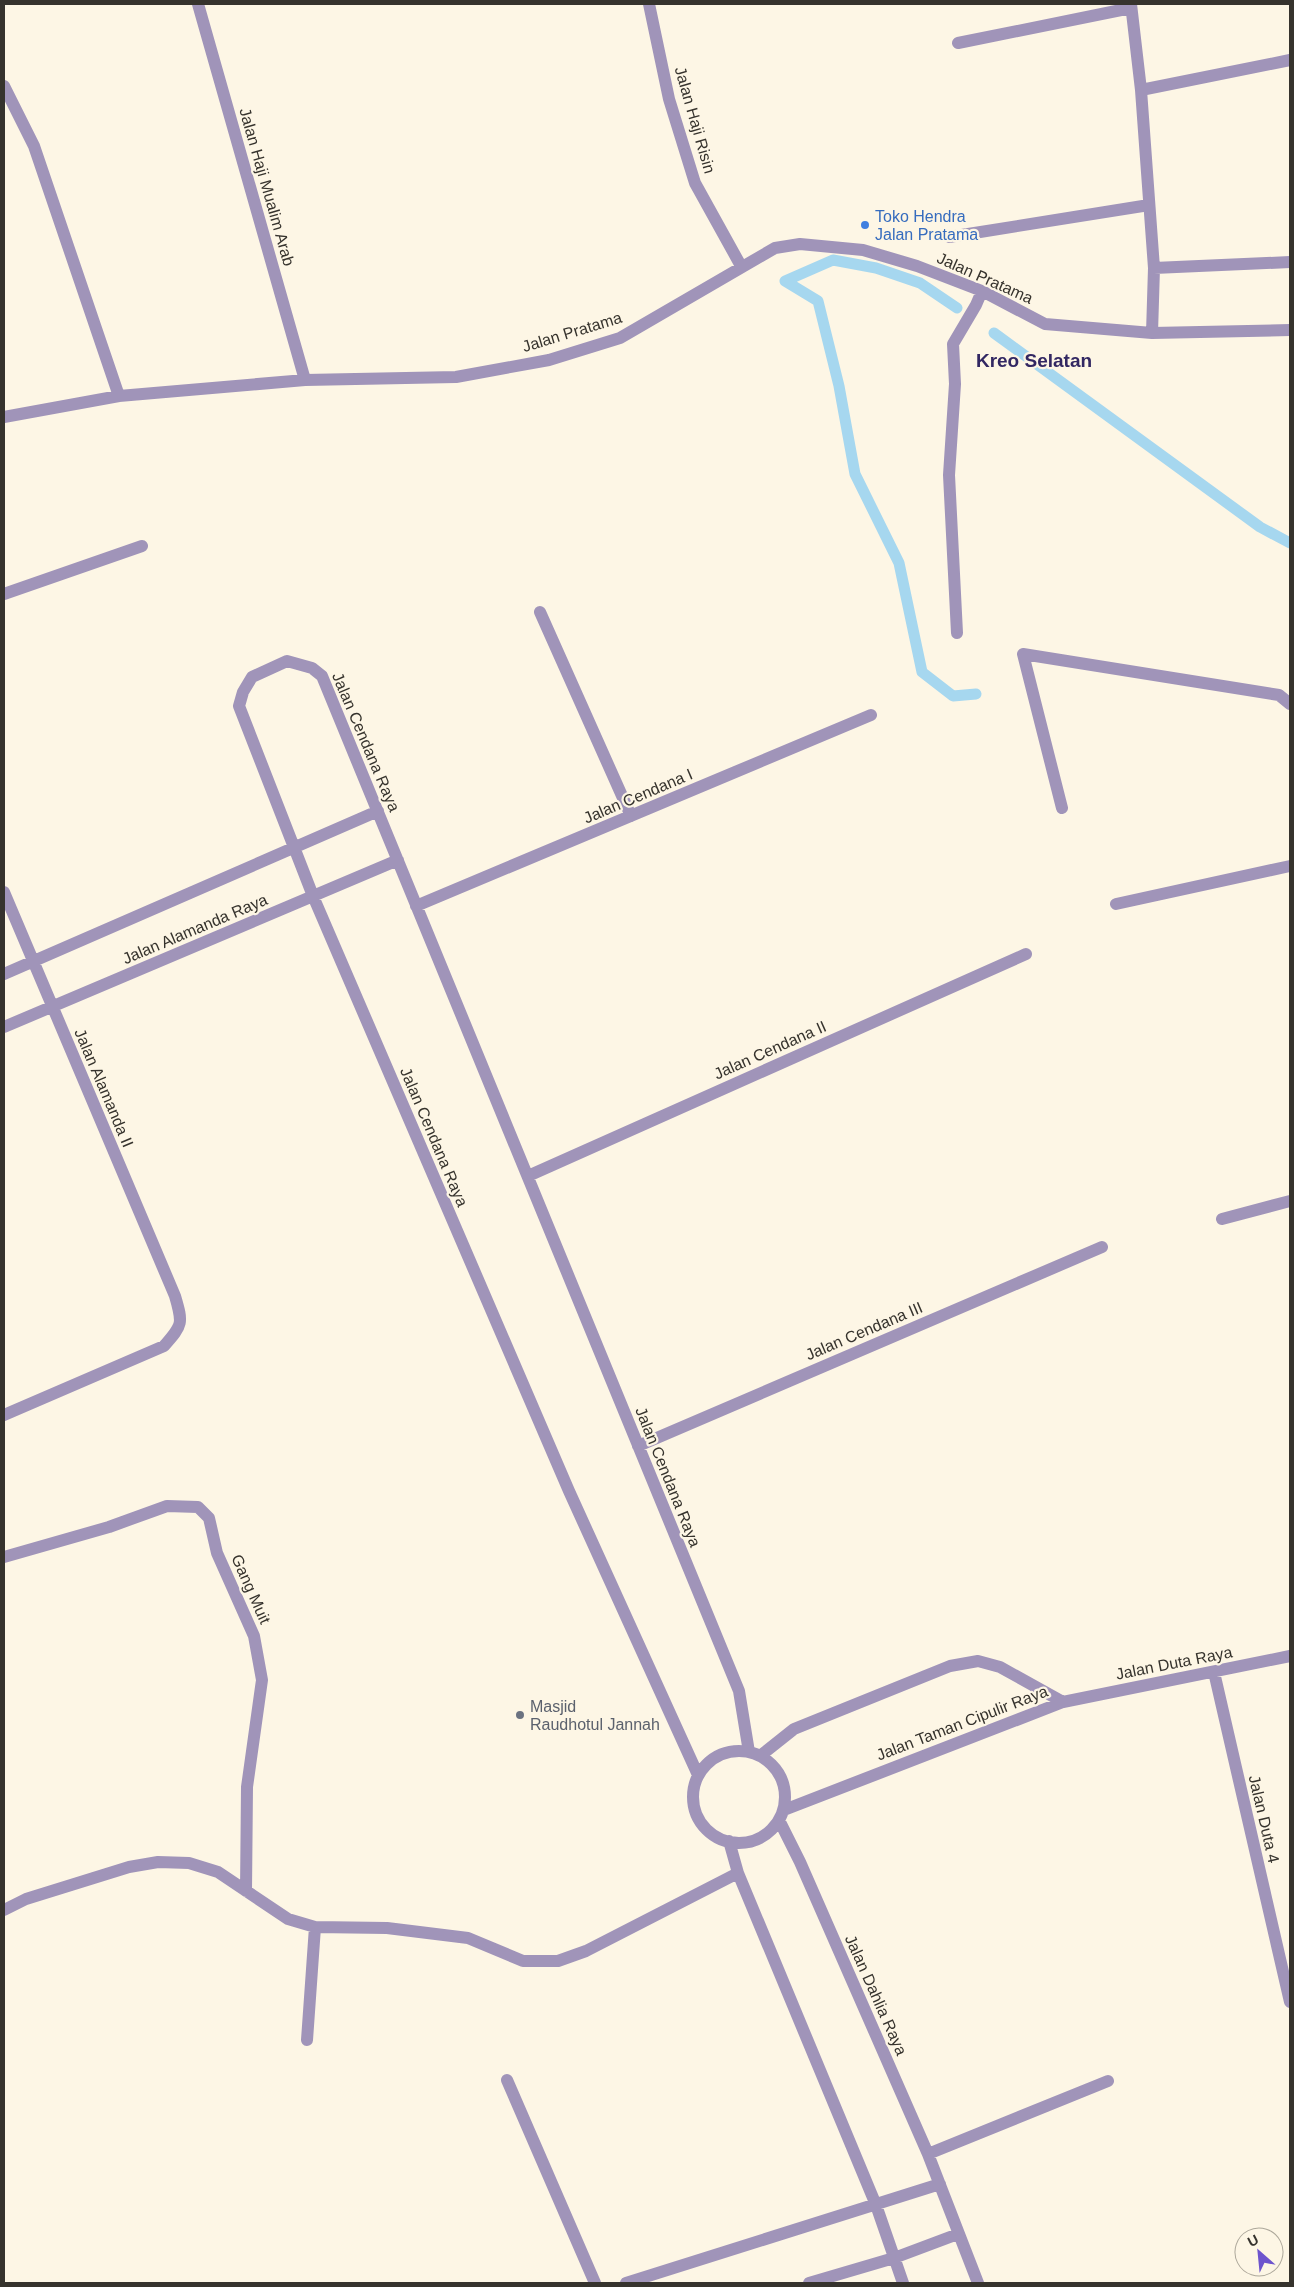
<svg xmlns="http://www.w3.org/2000/svg" width="1294" height="2287" font-family="Arial,sans-serif">
  <rect width="100%" height="100%" fill="#fdf6e5"/>
  <g fill="none" stroke-linecap="round" stroke-linejoin="round">
    <!-- stream -->
    <path stroke="#a6d7ef" stroke-width="11" d="M 957,308 L 920,283 L 876,268 L 833,260 L 785,281 L 818,301 L 839,386 L 855,474 L 899,563 L 922,672 L 953,696 L 976,694
      M 994,333 L 1260,527 L 1290,543"/>
    <!-- minor -->
    <path stroke="#a094b9" stroke-width="12" d="M 198,4 L 305,380
      M 649,4 L 669,99 L 695,183 L 741,266
      M 1131,4 L 1141,90 L 1154,268 L 1152,333
      M 958,43 L 1131,8
      M 4,86 L 34,146 L 119,396
      M 1141,90 L 1290,60
      M 949,237 L 1149,205
      M 1154,268 L 1290,262
      M 4,417 L 119,396 L 305,380 L 456,377 L 549,360 L 620,338 L 775,248 L 800,244 L 863,250 L 917,266 L 982,291 L 1045,324 L 1152,333 L 1290,330
      M 4,594 L 142,546
      M 540,612 L 631,816
      M 957,633 L 949,475 L 955,384 L 953,344 L 976,305 L 982,291
      M 1062,808 L 1023,654 L 1279,695 L 1290,704
      M 4,892 L 175,1296 C 183,1323 183,1325 164,1346 L 4,1415
      M 1116,904 L 1290,866
      M 416,906 L 871,715
      M 4,974 L 378,811
      M 4,1027 L 398,860
      M 528,1176 L 1026,954
      M 1222,1219 L 1290,1201
      M 638,1446 L 1102,1247
      M 4,1557 L 109,1527 L 167,1506 L 198,1507 L 209,1518 L 217,1553 L 254,1636 L 262,1680 L 247,1787 L 246,1891
      M 1214,1672 L 1290,2002
      M693 1797a46 46 0 1 1 92 0a46 46 0 1 1-92 0Z
      M 760,1756 L 794,1729 L 950,1666 L 978,1661 L 1000,1667 L 1063,1702
      M 698,1775 L 569,1491 L 313,896 L 239,706 L 243,692 L 252,677 L 287,661 L 312,668 L 322,676 L 739,1691 L 749,1752
      M 784,1810 L 1063,1702 L 1290,1656
      M 779,1820 L 800,1862 L 928,2154 L 978,2283
      M 729,1841 L 738,1873 L 876,2205 L 903,2283
      M 4,1910 L 26,1899 L 129,1867 L 158,1862 L 189,1863 L 218,1872 L 288,1919 L 315,1927 L 387,1928 L 468,1938 L 523,1961 L 558,1961 L 586,1951 L 738,1873
      M 307,2040 L 315,1927
      M 507,2080 L 595,2283
      M 928,2154 L 1108,2081
      M 626,2283 L 940,2184
      M 809,2283 L 894,2258 L 958,2234"/>
  </g>
  <!-- markers -->
  <circle fill="#3f7fe0" stroke="#fdf6e5" stroke-width="2" cx="865" cy="225" r="5"/>
  <circle fill="#6b7280" stroke="#fdf6e5" stroke-width="2" cx="520" cy="1715" r="5"/>
  <g text-anchor="middle" dominant-baseline="central" stroke-width="4.5" stroke-linejoin="round" paint-order="stroke">
    <!-- street labels -->
    <g font-size="16" fill="#36332d" stroke="#fdf6e5">
      <text transform="translate(695 120) rotate(74)">Jalan Haji Risin</text>
      <text transform="translate(267 187) rotate(74)">Jalan Haji Mualim Arab</text>
      <text transform="translate(985 278) rotate(24)">Jalan Pratama</text>
      <text transform="translate(572 332) rotate(-17)">Jalan Pratama</text>
      <text transform="translate(366 742) rotate(67)">Jalan Cendana Raya</text>
      <text transform="translate(638 796) rotate(-23)">Jalan Cendana I</text>
      <text transform="translate(195 929) rotate(-23)">Jalan Alamanda Raya</text>
      <text transform="translate(770 1050) rotate(-24)">Jalan Cendana II</text>
      <text transform="translate(104 1088) rotate(67)">Jalan Alamanda II</text>
      <text transform="translate(434 1137) rotate(67)">Jalan Cendana Raya</text>
      <text transform="translate(864 1331) rotate(-23)">Jalan Cendana III</text>
      <text transform="translate(668 1477) rotate(68)">Jalan Cendana Raya</text>
      <text transform="translate(251 1589) rotate(66)">Gang Muit</text>
      <text transform="translate(1174 1663) rotate(-11)">Jalan Duta Raya</text>
      <text transform="translate(962 1723) rotate(-21)">Jalan Taman Cipulir Raya</text>
      <text transform="translate(1264 1819) rotate(77)">Jalan Duta 4</text>
      <text transform="translate(876 1995) rotate(66)">Jalan Dahlia Raya</text>
    </g>
    <!-- shop labels -->
    <g font-size="16" fill="#366cbe" stroke="#fdf6e5" text-anchor="start">
      <text x="875" y="216">Toko Hendra<tspan x="875" dy="18">Jalan Pratama</tspan></text>
    </g>
    <!-- worship labels -->
    <g font-size="16" fill="#5b616d" stroke="#fdf6e5" text-anchor="start">
      <text x="530" y="1706">Masjid<tspan x="530" dy="18">Raudhotul Jannah</tspan></text>
    </g>
    <!-- quarter labels -->
    <g font-size="19" font-weight="bold" fill="#322762" stroke="#fdf6e5">
      <text x="1034" y="360">Kreo Selatan</text>
    </g>
  </g>
  <!-- border -->
  <rect width="1294" height="2287" fill="none" stroke="#36332d" stroke-width="10"/>
  <!-- north arrow -->
  <g transform="translate(1259 2252) rotate(333)"><circle r="24" fill="#fdf6e5" stroke="#ada89b"/>
  <path d="M0-4L9 19L0 12L-9 19Z" fill="#6d54cd"/>
  <text y="-8" font-size="14" font-weight="bold" text-anchor="middle" fill="#36332d">U</text>
  </g>
</svg>
